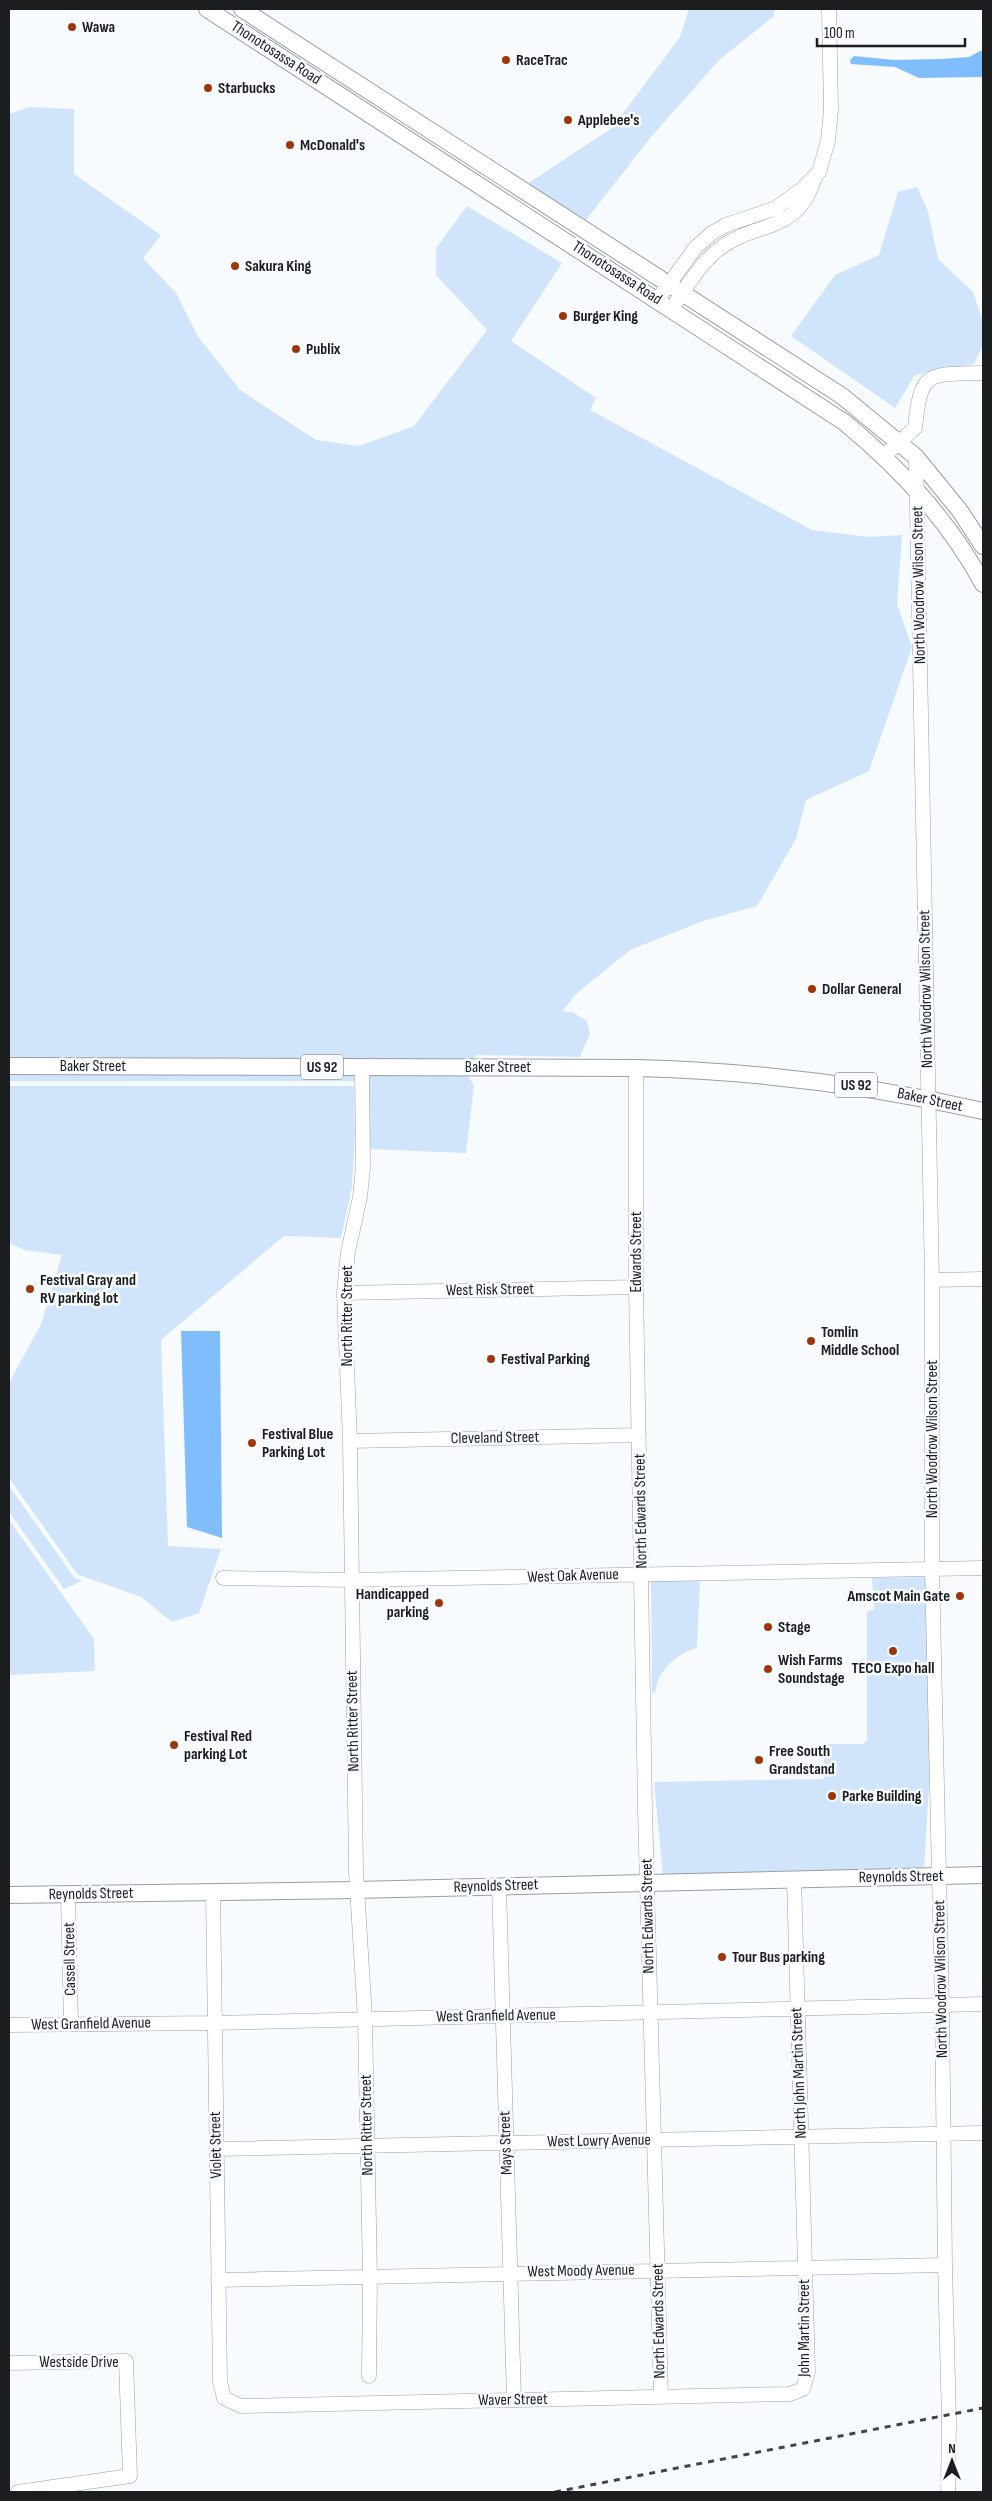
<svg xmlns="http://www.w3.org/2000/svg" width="992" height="2501" font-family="'Sofia Sans Condensed',sans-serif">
  <rect width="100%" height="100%" fill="#f8fbfe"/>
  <!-- green -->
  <path fill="#d0e5fb" d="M 689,9 L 775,9 L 773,17 L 719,60 L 651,137 L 586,220 L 527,184 L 612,128 L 680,37 Z
    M 29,107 L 74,109 L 74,174 L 161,235 L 143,258 L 176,293 L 197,335 L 240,390 L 316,440 L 359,446 L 414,426 L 487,330 L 436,275 L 436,248 L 467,206 L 562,263 L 511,341 L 596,398 L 590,410 L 812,530 L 869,537 L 902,535 L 897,604 L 912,647 L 869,771 L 806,800 L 796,839 L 757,906 L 703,921 L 630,950 L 576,994 L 562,1012 L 572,1012 L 587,1021 L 590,1034 L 580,1057 L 477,1055 L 470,1062 L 9,1060 L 9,114 Z
    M 917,187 L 928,211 L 938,259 L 973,292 L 983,322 L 983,345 L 974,364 L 915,375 L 895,408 L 791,336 L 835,275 L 879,255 L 898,192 Z
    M 9,1072 L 357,1073 L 355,1081 L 9,1081 Z
    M 367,1073 L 467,1075 L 474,1085 L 466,1153 L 368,1149 Z
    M 9,1086 L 354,1086 L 355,1132 L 352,1187 L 341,1238 L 284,1236 L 161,1340 L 168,1546 L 221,1549 L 199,1613 L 172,1622 L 141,1597 L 77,1574 L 9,1478 L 9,1383 L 41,1324 L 62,1255 L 24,1250 L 9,1243 Z
    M 9,1486 L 74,1577 L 82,1581 L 64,1589 L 9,1512 Z
    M 9,1520 L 94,1639 L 95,1671 L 9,1675 Z
    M 927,1577 L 931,1751 L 924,1871 L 663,1876 L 654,1782 L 824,1779 L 824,1744 L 863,1744 L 867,1740 L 867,1612 L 874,1609 L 872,1578 Z
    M 651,1580 L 700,1580 L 697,1648 C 679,1652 656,1672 656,1691 L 652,1694 Z"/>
  <!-- water -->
  <path fill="#80bdfc" d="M 980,51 L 983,51 L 983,77 L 980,77 L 919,78 L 895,67 L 851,64 L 850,60 L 854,56 L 894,60 L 941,59 L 969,57 Z
    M 181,1331 L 220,1331 L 222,1538 L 187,1527 Z"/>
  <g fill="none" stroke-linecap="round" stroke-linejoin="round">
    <!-- minor casing -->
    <g stroke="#999ea4" stroke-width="15">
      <path id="minor" d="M 658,299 L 696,247 L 712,233 L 726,225 L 776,208 L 802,189 L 819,172 L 828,141 L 831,110 L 829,9
        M 672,308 C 687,287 701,261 723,246 C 760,220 796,234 814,180
        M 884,456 L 915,428 C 921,370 927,374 983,373
        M 916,457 L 932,1280 L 932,1568 L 942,2005 L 945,2265 L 949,2421 L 948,2492
        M 362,1067 L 363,1168 L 360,1197 L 348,1252 L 344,1293 L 350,1441 L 356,1871 L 365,2019 L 370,2276 L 369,2376
        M 636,1068 L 636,1287 L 645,1810 L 661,2396
        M 932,1280 L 983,1279
        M 344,1293 L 636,1287
        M 350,1441 L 639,1435
        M 223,1578 L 350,1580 L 983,1568
        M 499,1886 L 514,2400
        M 213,1892 L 220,2382 L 224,2398 L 241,2406 L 790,2394 L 803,2389 L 808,2372 L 794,1879
        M 68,1894 L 71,2023
        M 9,2025 L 214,2023 L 983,2004
        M 216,2149 L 983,2133
        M 218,2280 L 945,2265
        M 9,2363 L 126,2361 L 130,2476 L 18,2492"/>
    </g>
    <!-- major casing -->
    <g stroke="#999ea4" stroke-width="18">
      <path id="major" d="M 207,9 L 844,422 C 900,468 949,520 983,584
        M 242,9 L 842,396 L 916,457 L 960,511 L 983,546
        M 9,1066 L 636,1068 C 754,1071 868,1085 983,1111
        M 9,1895 L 356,1890 L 983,1875"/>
    </g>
    <!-- minor -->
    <use href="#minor" stroke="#fff" stroke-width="14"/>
    <!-- major -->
    <use href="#major" stroke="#fff" stroke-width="16"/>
    <!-- rail -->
    <path stroke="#424547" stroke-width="3" stroke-dasharray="6 6" stroke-linecap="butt" d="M 555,2492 L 983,2408"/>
  </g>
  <!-- markers -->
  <g fill="#9d370b" stroke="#f8fbfe" stroke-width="2">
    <circle cx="72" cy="27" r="5"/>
    <circle cx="506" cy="60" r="5"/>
    <circle cx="208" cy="88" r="5"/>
    <circle cx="568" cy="120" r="5"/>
    <circle cx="290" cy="145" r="5"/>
    <circle cx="235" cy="266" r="5"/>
    <circle cx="563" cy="316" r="5"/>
    <circle cx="296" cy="349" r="5"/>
    <circle cx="812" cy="989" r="5"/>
    <circle cx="30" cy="1289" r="5"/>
    <circle cx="811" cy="1341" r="5"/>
    <circle cx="491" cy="1359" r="5"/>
    <circle cx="252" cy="1443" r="5"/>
    <circle cx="960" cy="1596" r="5"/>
    <circle cx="439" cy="1603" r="5"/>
    <circle cx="768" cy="1627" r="5"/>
    <circle cx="893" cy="1651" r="5"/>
    <circle cx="768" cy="1669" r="5"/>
    <circle cx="174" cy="1745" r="5"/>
    <circle cx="759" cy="1760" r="5"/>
    <circle cx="832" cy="1796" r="5"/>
    <circle cx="722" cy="1957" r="5"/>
  </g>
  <g text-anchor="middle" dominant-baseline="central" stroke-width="5" stroke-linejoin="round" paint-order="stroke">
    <!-- shield labels -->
    <g fill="#f8fbfe" stroke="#5d6062" stroke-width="1">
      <rect x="301" y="1054.5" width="42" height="25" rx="4"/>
      <rect x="835" y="1072.5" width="42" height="25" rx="4"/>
    </g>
    <g font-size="15" font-weight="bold" fill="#1b1d1f">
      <text x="322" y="1067">US 92</text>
      <text x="856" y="1085">US 92</text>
    </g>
    <!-- poi labels -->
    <g font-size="16" font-weight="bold" fill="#1b1d1f" stroke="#f8fbfe" text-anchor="start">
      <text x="82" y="27">Wawa</text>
      <text x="516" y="60">RaceTrac</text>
      <text x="218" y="88">Starbucks</text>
      <text x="578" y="120">Applebee's</text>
      <text x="300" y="145">McDonald's</text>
      <text x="245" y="266">Sakura King</text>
      <text x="573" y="316">Burger King</text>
      <text x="306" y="349">Publix</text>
      <text x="822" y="989">Dollar General</text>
      <text x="40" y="1280">Festival Gray and<tspan x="40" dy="18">RV parking lot</tspan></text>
      <text x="821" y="1332">Tomlin<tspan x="821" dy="18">Middle School</tspan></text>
      <text x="501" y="1359">Festival Parking</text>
      <text x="262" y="1434">Festival Blue<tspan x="262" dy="18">Parking Lot</tspan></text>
      <text x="429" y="1594" text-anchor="end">Handicapped<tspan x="429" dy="18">parking</tspan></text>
      <text x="950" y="1596" text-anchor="end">Amscot Main Gate</text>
      <text x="778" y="1627">Stage</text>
      <text x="778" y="1660">Wish Farms<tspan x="778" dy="18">Soundstage</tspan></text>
      <text x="893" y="1668" text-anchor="middle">TECO Expo hall</text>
      <text x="184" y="1736">Festival Red<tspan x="184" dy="18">parking Lot</tspan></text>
      <text x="769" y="1751">Free South<tspan x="769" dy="18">Grandstand</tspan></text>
      <text x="842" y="1796">Parke Building</text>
      <text x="732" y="1957">Tour Bus parking</text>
    </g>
    <!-- street labels -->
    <g font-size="16" fill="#1b1d1f" stroke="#f8fbfe">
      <text transform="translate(276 53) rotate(33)">Thonotosassa Road</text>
      <text transform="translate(617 273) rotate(33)">Thonotosassa Road</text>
      <text transform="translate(919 585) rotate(-91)">North Woodrow Wilson Street</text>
      <text transform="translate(926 989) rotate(-91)">North Woodrow Wilson Street</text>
      <text x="93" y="1066">Baker Street</text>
      <text x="498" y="1067">Baker Street</text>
      <text transform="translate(930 1100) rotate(12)">Baker Street</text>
      <text transform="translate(636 1252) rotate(-90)">Edwards Street</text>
      <text transform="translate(490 1290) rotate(-1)">West Risk Street</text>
      <text transform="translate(347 1316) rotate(-90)">North Ritter Street</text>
      <text transform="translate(495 1438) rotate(-1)">Cleveland Street</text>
      <text transform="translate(932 1439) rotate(-90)">North Woodrow Wilson Street</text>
      <text transform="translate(641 1511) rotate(-91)">North Edwards Street</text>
      <text transform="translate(573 1576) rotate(-2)">West Oak Avenue</text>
      <text transform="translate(353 1721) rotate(-91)">North Ritter Street</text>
      <text transform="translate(901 1877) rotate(-1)">Reynolds Street</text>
      <text transform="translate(496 1886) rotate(-2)">Reynolds Street</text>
      <text transform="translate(91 1894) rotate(-1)">Reynolds Street</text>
      <text transform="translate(648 1916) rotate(-91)">North Edwards Street</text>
      <text transform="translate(70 1959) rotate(-91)">Cassell Street</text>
      <text transform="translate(941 1979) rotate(-91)">North Woodrow Wilson Street</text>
      <text transform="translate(496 2016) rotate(-1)">West Granfield Avenue</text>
      <text transform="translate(91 2024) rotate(-1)">West Granfield Avenue</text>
      <text transform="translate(799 2073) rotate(-92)">North John Martin Street</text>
      <text transform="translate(367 2125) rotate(-91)">North Ritter Street</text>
      <text transform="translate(599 2141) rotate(-1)">West Lowry Avenue</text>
      <text transform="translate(506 2143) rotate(-92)">Mays Street</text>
      <text transform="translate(216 2145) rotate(-91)">Violet Street</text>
      <text transform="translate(581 2271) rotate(-1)">West Moody Avenue</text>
      <text transform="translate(659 2321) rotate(-91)">North Edwards Street</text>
      <text transform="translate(804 2328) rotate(-90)">John Martin Street</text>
      <text x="79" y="2362">Westside Drive</text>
      <text transform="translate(513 2400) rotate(-1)">Waver Street</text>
    </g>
  </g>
  <!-- border -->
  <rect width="992" height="2501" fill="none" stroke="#1b1d1f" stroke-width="20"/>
  <!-- north arrow -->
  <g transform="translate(952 2461)" stroke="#f8fbfe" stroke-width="4" paint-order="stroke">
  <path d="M0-4L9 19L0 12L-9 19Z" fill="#1b1d1f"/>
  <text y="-8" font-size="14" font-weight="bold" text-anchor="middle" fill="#1b1d1f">N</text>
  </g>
  <!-- scale -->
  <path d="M817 38v8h148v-8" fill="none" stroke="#1b1d1f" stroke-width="2.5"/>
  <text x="824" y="38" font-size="15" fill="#1b1d1f" stroke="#f8fbfe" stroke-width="4" paint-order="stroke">100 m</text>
</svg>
